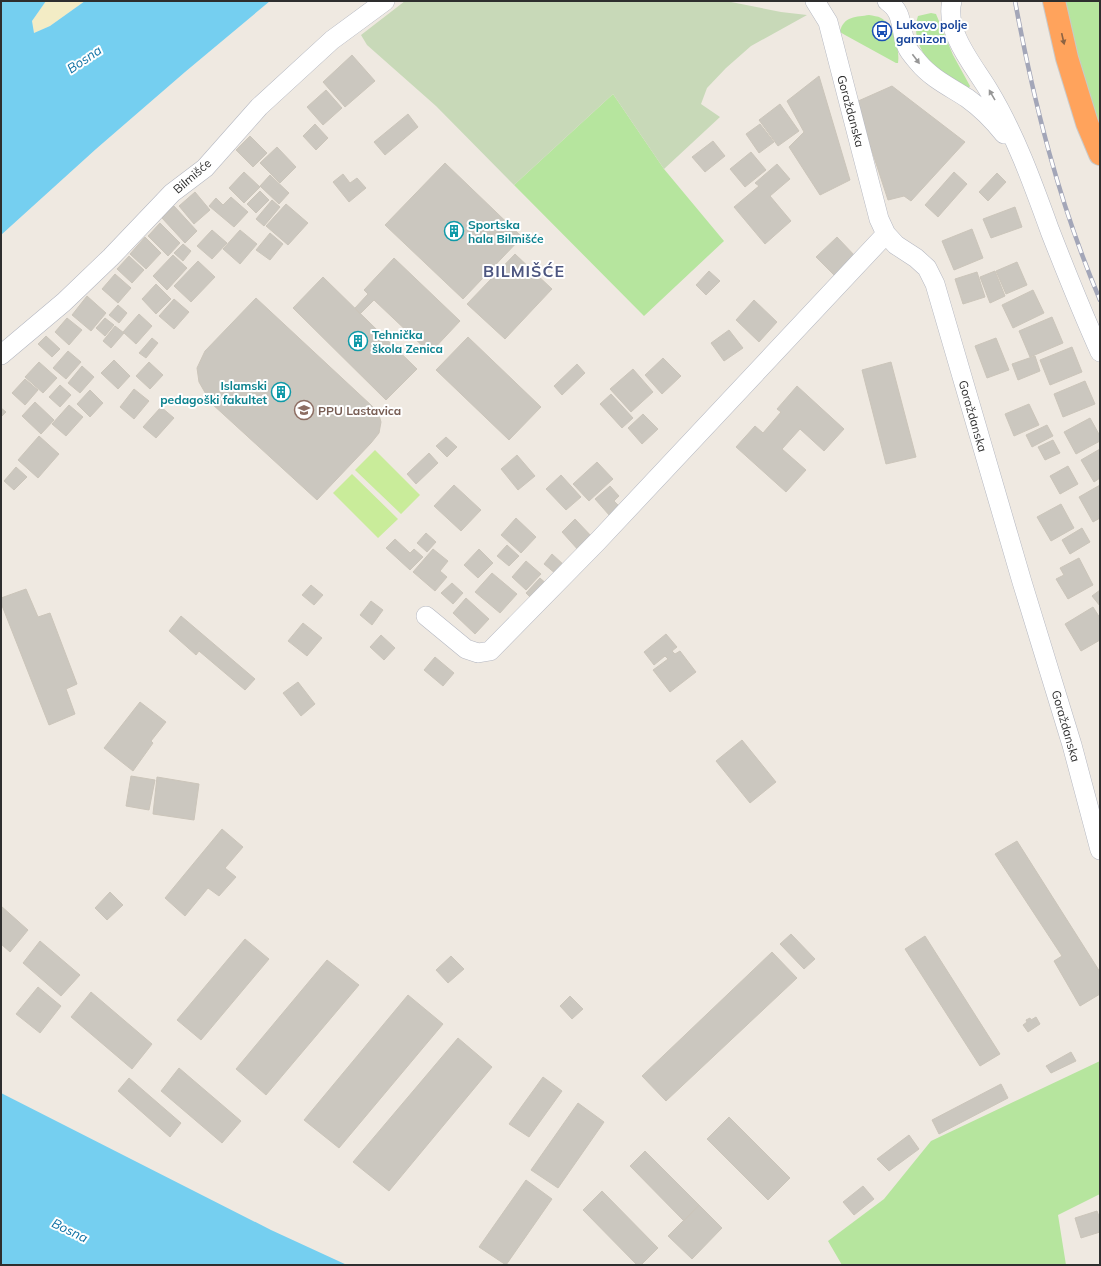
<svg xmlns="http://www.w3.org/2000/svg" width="1101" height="1266" font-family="Mulish,sans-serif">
  <rect width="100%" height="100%" fill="#efe9e1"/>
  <!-- green -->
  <path fill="#b6e59e" d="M 1062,1 L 1100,1 L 1100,139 Z
    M 931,13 L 936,14 L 953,55 L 970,86 L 969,88 L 967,89 C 956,80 943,74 933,65 C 920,53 912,33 918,16 Z
    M 869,15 C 873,16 878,16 881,18 C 894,25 900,50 898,63 L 896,63 L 845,35 L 840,32 C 843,16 857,17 869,15 Z
    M 613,94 L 664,169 L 724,241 L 644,316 L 514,185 Z
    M 1100,1061 L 1100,1194 L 1058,1215 L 1066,1265 L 842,1265 L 828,1241 L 884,1199 L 931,1141 Z"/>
  <!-- sand -->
  <path fill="#f3ecc5" d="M 46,1 L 85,1 L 50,26 L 34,33 L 32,21 Z"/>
  <!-- cemetery -->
  <path fill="#c8d9b8" d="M 405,1 L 616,1 L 626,2 L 627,1 L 726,1 L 781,12 L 807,15 L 751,46 L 726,68 L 707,88 L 701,104 L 720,117 L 664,169 L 613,94 L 514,185 L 436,106 L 367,45 L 361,35 Z"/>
  <!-- pitch -->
  <path fill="#c9ec9a" d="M 375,450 L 420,495 L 401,514 L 355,470 Z
    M 352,474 L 398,519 L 378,538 L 333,493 Z"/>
  <!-- water -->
  <path fill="#75cff0" d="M 1,1 L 46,1 L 32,21 L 34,33 L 50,26 L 85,1 L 270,1 L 185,72 L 96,149 L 1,235 Z
    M 1,1093 L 271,1230 L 347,1265 L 1,1265 Z"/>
  <!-- building -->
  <path fill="#cbc7bf" stroke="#cbc5ba" d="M 352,55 L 375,81 L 345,107 L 323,82 Z
    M 819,76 L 850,180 L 820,195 L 789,147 L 804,132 L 787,101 Z
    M 892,86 L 965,142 L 911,201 L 904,196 L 888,200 L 856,102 Z
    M 326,90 L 342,108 L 323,125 L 307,107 Z
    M 780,104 L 799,131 L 778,146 L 759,120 Z
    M 408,114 L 418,127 L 385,155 L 374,142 Z
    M 315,124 L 328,138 L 316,150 L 303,136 Z
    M 760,124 L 774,142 L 759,153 L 746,134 Z
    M 250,136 L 267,153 L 253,167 L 236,150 Z
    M 713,141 L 725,156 L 705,172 L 692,157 Z
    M 277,147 L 296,167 L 280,183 L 260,163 Z
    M 751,152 L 766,170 L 745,187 L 730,169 Z
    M 445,163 L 522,237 L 463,299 L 385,225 Z
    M 777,164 L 790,179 L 770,196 L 791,221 L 765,244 L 734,207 L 759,186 L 755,183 Z
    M 244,172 L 260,187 L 244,203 L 229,188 Z
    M 954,172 L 967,184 L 938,217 L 925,205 Z
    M 997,173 L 1006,182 L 988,201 L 979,192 Z
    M 343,174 L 350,183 L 357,178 L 366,188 L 349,202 L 333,182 Z
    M 270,175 L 289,193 L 279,204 L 260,186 Z
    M 260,191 L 269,200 L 256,213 L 247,204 Z
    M 195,192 L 210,210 L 194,224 L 179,206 Z
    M 231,197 L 248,212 L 234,227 L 209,206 L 216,198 L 223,205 Z
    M 272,200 L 280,207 L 264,226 L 256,219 Z
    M 286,204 L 308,223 L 288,245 L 266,226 Z
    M 174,206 L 197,231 L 185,243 L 162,218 Z
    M 1015,207 L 1022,227 L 991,238 L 983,219 Z
    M 160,223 L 180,243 L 168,256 L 148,236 Z
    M 972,229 L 983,258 L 954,270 L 942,241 Z
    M 212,230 L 227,243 L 212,259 L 197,246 Z
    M 240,230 L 257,244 L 240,264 L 223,249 Z
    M 270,233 L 283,244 L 270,260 L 256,250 Z
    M 145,237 L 161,253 L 146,269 L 130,254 Z
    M 837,237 L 856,257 L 835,276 L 816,257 Z
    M 183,244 L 191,251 L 183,261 L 174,253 Z
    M 515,254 L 552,289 L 505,339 L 467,304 Z
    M 173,255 L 187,268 L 167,290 L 153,276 Z
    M 129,256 L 144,270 L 132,283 L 117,269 Z
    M 394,258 L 460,321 L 430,353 L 374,300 L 360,314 L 355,308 L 368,294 L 364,290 Z
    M 198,261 L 215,277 L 191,302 L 174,286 Z
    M 1017,262 L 1027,285 L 1006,294 L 996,271 Z
    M 709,271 L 720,281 L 706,295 L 696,285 Z
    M 995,271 L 1005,296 L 990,303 L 980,277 Z
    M 977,272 L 985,297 L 963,304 L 955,279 Z
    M 115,274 L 131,288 L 118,303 L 102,289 Z
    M 323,277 L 417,369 L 386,400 L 293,308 Z
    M 156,284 L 171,299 L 156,314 L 142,299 Z
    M 1033,290 L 1044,313 L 1013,328 L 1002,305 Z
    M 87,296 L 106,313 L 91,331 L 72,315 Z
    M 256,298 L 372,406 L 379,415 L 381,422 L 379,433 L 371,443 L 317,500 L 211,403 L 199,382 L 197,368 L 205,351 Z
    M 174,299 L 189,312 L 174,329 L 159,316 Z
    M 754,300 L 777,322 L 759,342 L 736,320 Z
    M 118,305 L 127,313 L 119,323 L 109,315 Z
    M 139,314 L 152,326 L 136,344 L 123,332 Z
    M 1052,317 L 1063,343 L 1030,357 L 1019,331 Z
    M 67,318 L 82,330 L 69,345 L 55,332 Z
    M 105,318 L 114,325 L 105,336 L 96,328 Z
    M 115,326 L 124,333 L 111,348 L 103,341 Z
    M 729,330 L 743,348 L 724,361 L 711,343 Z
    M 46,336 L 60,349 L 52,357 L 38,344 Z
    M 468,337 L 541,407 L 509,440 L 436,370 Z
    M 152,338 L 158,343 L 146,358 L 139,353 Z
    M 996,338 L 1009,370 L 987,378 L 975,346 Z
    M 1072,347 L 1082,372 L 1050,385 L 1040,360 Z
    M 68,351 L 81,362 L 66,379 L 53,368 Z
    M 1035,356 L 1040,371 L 1018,380 L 1012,364 Z
    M 663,358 L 681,376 L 662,394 L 645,375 Z
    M 114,360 L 130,376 L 118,389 L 101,373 Z
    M 39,362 L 57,378 L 43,393 L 25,377 Z
    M 149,362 L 163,375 L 150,389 L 136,376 Z
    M 891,362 L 916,457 L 886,464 L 862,370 Z
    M 577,364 L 585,373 L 562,395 L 554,386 Z
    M 82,366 L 94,377 L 80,393 L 68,383 Z
    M 633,369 L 653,392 L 631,412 L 610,389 Z
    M 25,379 L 38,390 L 25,405 L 12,393 Z
    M 1085,381 L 1095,404 L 1063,417 L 1054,394 Z
    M 60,385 L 71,395 L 60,407 L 49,397 Z
    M 797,386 L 844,429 L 824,451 L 800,429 L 782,449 L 806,470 L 786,492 L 736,447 L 755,426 L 763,433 L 781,412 L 777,409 Z
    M 134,389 L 149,401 L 134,419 L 120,407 Z
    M 90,390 L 103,403 L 90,417 L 77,404 Z
    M 611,394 L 633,418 L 622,428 L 600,404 Z
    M 35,402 L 54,420 L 41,434 L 22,416 Z
    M 1029,404 L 1039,425 L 1014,436 L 1005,414 Z
    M 69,405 L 83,417 L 66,436 L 52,424 Z
    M 161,407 L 174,418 L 156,438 L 143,427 Z
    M 1,408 L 6,412 L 1,417 Z
    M 643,414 L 658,429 L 642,444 L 628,428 Z
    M 1090,418 L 1100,436 L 1100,441 L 1076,454 L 1064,432 Z
    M 1047,425 L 1053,436 L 1032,447 L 1026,435 Z
    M 39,436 L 59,454 L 38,478 L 18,460 Z
    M 446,437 L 457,447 L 447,457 L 436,446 Z
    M 1053,440 L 1060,453 L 1045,460 L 1038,447 Z
    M 1100,449 L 1100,478 L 1094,482 L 1081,460 Z
    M 429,453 L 438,463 L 416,484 L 407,474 Z
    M 517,455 L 535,476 L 518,490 L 501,469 Z
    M 597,462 L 613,479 L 589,501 L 573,484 Z
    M 1068,466 L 1078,484 L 1060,494 L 1050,476 Z
    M 16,467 L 27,477 L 14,490 L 4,481 Z
    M 561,475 L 581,497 L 566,510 L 546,489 Z
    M 454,485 L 481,510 L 461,531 L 434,506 Z
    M 1100,485 L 1100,518 L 1093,522 L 1079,497 Z
    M 610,486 L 619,496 L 614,501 L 620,507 L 610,516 L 595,499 Z
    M 1061,504 L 1074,528 L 1051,541 L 1037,517 Z
    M 516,518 L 536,537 L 521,553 L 501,535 Z
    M 575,519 L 594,539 L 580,552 L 562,532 Z
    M 1082,528 L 1090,542 L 1070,554 L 1062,540 Z
    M 426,533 L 436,542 L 427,552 L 417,543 Z
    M 395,539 L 410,553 L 414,549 L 423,557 L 410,570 L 386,548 Z
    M 507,545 L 519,556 L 509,566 L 497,556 Z
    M 433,549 L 448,561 L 440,571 L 447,577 L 435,591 L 413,572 Z
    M 479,549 L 493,563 L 478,578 L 464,565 Z
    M 552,554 L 564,565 L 556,574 L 544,564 Z
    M 1079,558 L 1093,585 L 1068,599 L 1056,579 L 1064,575 L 1060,568 Z
    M 526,561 L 541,574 L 526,590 L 512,577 Z
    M 492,573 L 517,594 L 500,613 L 475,592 Z
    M 540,578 L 549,586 L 534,601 L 526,593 Z
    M 452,583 L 463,593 L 453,604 L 441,593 Z
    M 311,585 L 323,595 L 314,605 L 302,595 Z
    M 26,589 L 38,617 L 50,613 L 77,684 L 66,689 L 75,714 L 49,725 L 1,603 L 1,598 Z
    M 1100,590 L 1100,606 L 1092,596 Z
    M 466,598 L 489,619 L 475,634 L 453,613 Z
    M 371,601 L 383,610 L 372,625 L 360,615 Z
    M 1093,607 L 1100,618 L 1100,640 L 1081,651 L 1065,624 Z
    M 181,616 L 255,679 L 245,690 L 199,651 L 196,655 L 169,631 Z
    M 303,623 L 322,638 L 307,656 L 288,641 Z
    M 666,634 L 677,647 L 672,651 L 675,654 L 680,651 L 696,672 L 670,692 L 653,670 L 668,659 L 665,656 L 654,665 L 644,652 Z
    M 381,635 L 395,648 L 384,660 L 370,647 Z
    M 435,657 L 454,673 L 443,686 L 424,670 Z
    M 298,682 L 315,704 L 301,716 L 283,693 Z
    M 140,702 L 166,722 L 151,741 L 153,743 L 133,771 L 104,748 Z
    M 742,740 L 776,782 L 750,803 L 716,761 Z
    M 131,776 L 155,780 L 149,810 L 126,806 Z
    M 157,777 L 199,784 L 194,820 L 153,814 Z
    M 222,829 L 243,847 L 225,868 L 236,877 L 219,896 L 208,888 L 185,916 L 165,898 Z
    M 1017,841 L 1100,972 L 1100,994 L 1080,1006 L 1054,961 L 1062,956 L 995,854 Z
    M 110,892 L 123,905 L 107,920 L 95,908 Z
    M 1,906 L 28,930 L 10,952 L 1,944 Z
    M 791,934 L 815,959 L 804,969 L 780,944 Z
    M 925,936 L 1000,1054 L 980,1066 L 905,949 Z
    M 245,939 L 269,959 L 201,1040 L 177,1020 Z
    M 40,941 L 80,975 L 61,996 L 23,963 Z
    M 772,952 L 797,978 L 666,1101 L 642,1076 Z
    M 451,956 L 464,969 L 448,983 L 436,970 Z
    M 327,960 L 359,985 L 266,1095 L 236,1069 Z
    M 38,987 L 61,1006 L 40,1033 L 16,1014 Z
    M 91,992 L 152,1044 L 132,1069 L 71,1017 Z
    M 408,995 L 443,1024 L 339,1148 L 304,1120 Z
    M 570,996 L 583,1009 L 572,1019 L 560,1006 Z
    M 1036,1017 L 1040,1024 L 1028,1032 L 1023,1025 L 1027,1022 L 1026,1020 L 1030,1018 L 1031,1020 Z
    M 458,1038 L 492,1067 L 389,1191 L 353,1162 Z
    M 1071,1052 L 1076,1061 L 1051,1073 L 1046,1066 Z
    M 179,1068 L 241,1121 L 222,1143 L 161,1091 Z
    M 543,1077 L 562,1091 L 529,1137 L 509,1124 Z
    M 129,1078 L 181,1123 L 170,1137 L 118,1091 Z
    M 1001,1084 L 1008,1098 L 939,1134 L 932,1120 Z
    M 578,1103 L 604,1122 L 558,1188 L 531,1170 Z
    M 729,1117 L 790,1178 L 768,1200 L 707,1139 Z
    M 909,1135 L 919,1149 L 889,1171 L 877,1159 Z
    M 645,1151 L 699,1205 L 684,1221 L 630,1166 Z
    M 526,1180 L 552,1199 L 506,1265 L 479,1247 Z
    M 863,1186 L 874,1199 L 854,1215 L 843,1202 Z
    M 602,1191 L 658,1248 L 641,1265 L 637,1265 L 583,1210 Z
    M 699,1205 L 722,1228 L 692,1259 L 668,1236 Z
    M 1097,1211 L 1100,1219 L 1100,1232 L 1081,1238 L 1075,1218 Z"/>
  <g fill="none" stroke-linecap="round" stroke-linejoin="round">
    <!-- minor casing -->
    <g stroke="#b4b7c1" stroke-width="20">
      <path id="minor" d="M 815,1 L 828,22 L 879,219 L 886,234 L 896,245 L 916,258 L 927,268 L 935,284 L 1022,582 L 1072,745 L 1100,850
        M 887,1 C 905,13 899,29 907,47 C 909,52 914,57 918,62 C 931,78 950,87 967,98 C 981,108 993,120 1004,134
        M 952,1 C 944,32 975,67 989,91 C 1015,134 1033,184 1050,231 C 1066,272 1082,312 1100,352
        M 1,355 L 64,302 L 111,257 L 172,193 L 205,168 L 259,107 L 332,40 L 385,1
        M 426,616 L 466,649 L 478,653 L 490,651 L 598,541 L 886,234"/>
    </g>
    <!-- highway casing -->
    <g stroke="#c9c9c9" stroke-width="24">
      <path id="highway" d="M 1054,1 L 1067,58 L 1087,123 L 1100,154"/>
    </g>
    <!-- minor -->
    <use href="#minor" stroke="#fff" stroke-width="19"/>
    <!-- highway -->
    <use href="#highway" stroke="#ffa35c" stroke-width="22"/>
    <!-- rail casing -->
    <g stroke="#a3a6b8" stroke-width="4.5">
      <path id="rail" d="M 1015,1 C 1034,104 1059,203 1100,300"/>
    </g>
    <!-- rail -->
    <use href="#rail" stroke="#fff" stroke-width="3" stroke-dasharray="9" stroke-linecap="butt"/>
  </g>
  <!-- one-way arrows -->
  <defs><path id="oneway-solid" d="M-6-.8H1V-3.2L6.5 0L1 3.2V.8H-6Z"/></defs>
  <use fill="#8c6343" href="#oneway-solid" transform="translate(1063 39) rotate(77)"/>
  <g fill="#969696">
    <use href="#oneway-solid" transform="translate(916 59) rotate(53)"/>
    <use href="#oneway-solid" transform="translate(992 95) rotate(-120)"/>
  </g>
  <!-- icons -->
  <defs>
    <g id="bus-ring" transform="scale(1)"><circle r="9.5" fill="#fff" stroke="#1a4fb4" stroke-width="1.5"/><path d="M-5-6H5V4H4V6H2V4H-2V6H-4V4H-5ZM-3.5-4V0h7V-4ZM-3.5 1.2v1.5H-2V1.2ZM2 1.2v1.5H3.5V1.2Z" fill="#1a4fb4"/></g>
    <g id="building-ring" transform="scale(1)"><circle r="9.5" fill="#fff" stroke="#0f9aa8" stroke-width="1.5"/><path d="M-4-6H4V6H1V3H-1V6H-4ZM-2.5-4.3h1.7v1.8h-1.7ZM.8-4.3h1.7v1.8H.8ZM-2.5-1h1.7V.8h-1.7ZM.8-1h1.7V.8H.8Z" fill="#0f9aa8"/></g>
    <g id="school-ring" transform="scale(1)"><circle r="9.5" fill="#fff" stroke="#8d6e63" stroke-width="1.5"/><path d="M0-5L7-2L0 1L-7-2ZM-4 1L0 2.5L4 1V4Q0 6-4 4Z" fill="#8d6e63"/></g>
  </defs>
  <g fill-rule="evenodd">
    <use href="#bus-ring" x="882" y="31"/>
    <use href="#building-ring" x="454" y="231"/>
    <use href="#building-ring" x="358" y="341"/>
    <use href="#building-ring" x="281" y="392"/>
    <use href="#school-ring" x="304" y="410"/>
  </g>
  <g text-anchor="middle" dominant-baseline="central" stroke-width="4" stroke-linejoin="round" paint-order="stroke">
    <!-- transit labels -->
    <g font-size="12" font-weight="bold" fill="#164399" stroke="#fff" text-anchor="start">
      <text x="896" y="24">Lukovo polje<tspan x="896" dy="14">garnizon</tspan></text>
    </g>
    <!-- street labels -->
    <g font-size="12" fill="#2e2e2e" stroke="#fff">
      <text transform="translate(851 111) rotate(75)">Goraždanska</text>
      <text transform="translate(192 176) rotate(-41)">Bilmišće</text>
      <text transform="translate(973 416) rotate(74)">Goraždanska</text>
      <text transform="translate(1066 726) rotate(74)">Goraždanska</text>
    </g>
    <!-- culture labels -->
    <g font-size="12" font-weight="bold" fill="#0d838f" stroke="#fff" text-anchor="start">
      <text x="468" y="224">Sportska<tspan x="468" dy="14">hala Bilmišće</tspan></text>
      <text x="372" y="334">Tehnička<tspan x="372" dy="14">škola Zenica</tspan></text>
      <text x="267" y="385" text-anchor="end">Islamski<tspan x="267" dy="14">pedagoški fakultet</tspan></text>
    </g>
    <!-- education labels -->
    <g font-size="12" font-weight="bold" fill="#785e54" stroke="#fff" text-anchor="start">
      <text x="318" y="410">PPU Lastavica</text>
    </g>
    <!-- water labels -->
    <g font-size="13" font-style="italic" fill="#0d6fa3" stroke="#fff">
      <text transform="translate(84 59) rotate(-34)">Bosna</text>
      <text transform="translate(70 1230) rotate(26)">Bosna</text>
    </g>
    <!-- district labels -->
    <g font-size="16" font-weight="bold" letter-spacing="1" fill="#4d5680" stroke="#fff">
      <text x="524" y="271">BILMIŠĆE</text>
    </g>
  </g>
  <!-- border -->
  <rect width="1101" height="1266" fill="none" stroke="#2e2e2e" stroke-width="4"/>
</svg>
